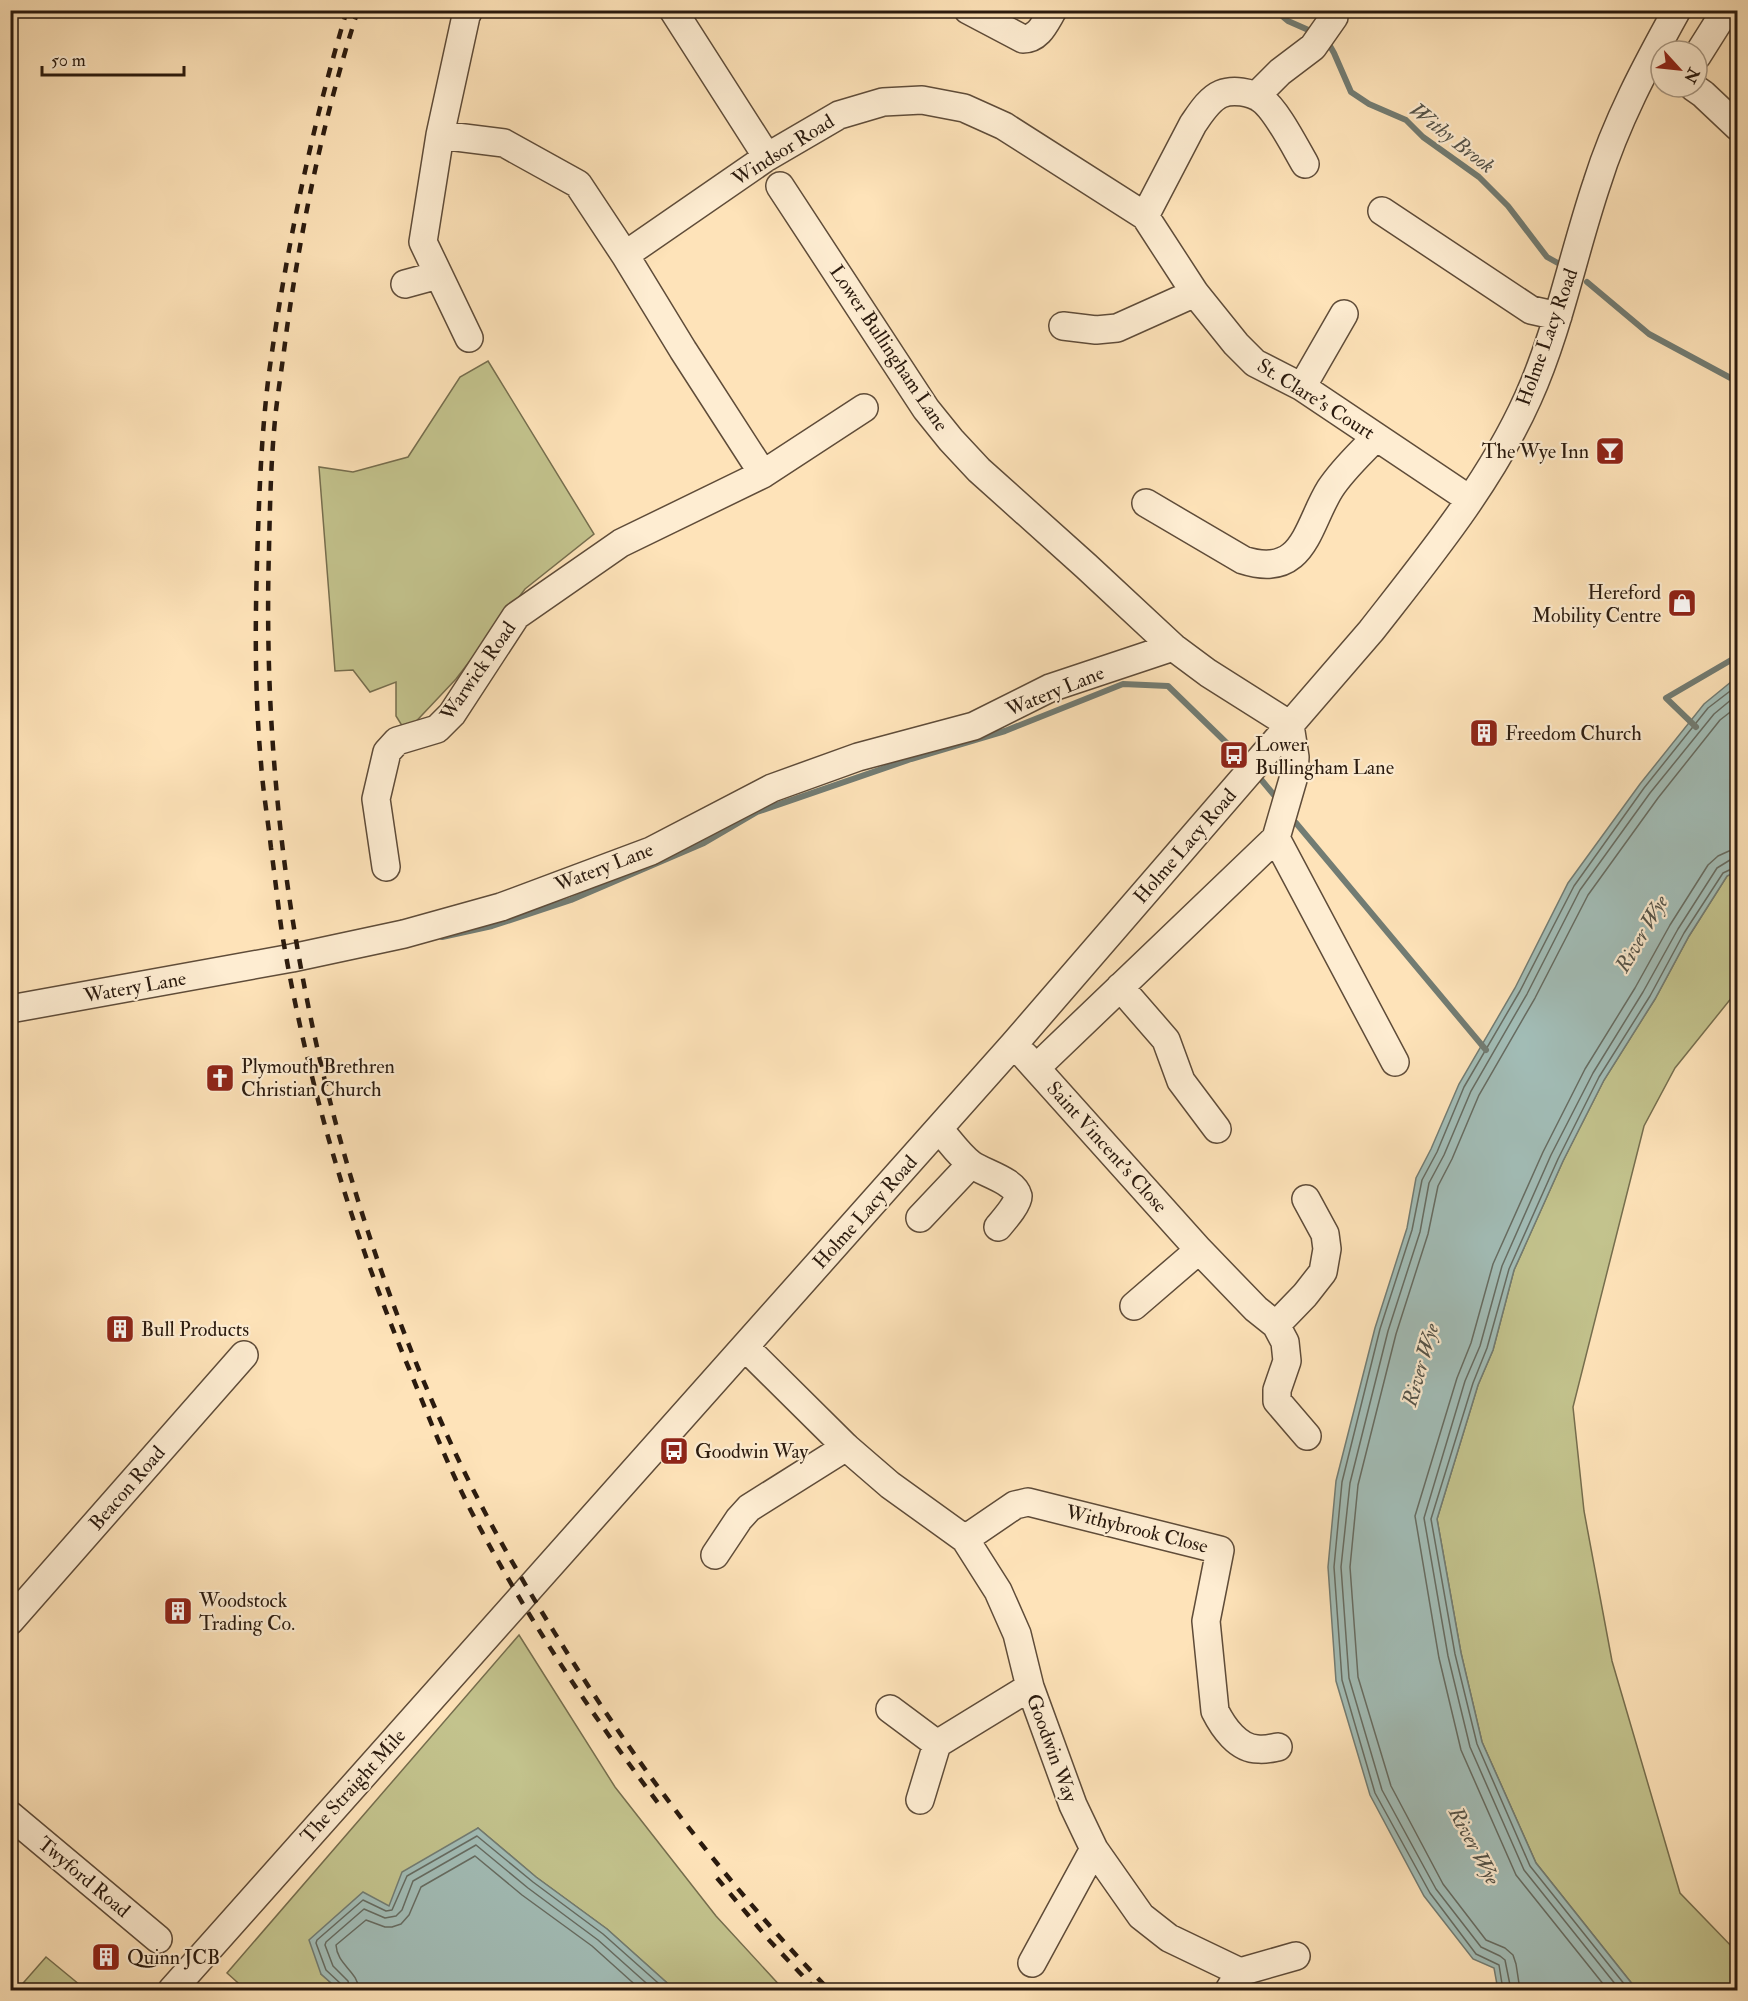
<svg xmlns="http://www.w3.org/2000/svg" width="1748" height="2001" font-family="'IM FELL Double Pica',serif">
  <rect width="100%" height="100%" fill="#fee3b9"/>
  <filter id="stains"><feTurbulence type="fractalNoise" baseFrequency=".00333" numOctaves="4"/><feColorMatrix values="0 0 0 0 .2 0 0 0 0 .09 0 0 0 0 .02 0 0 0 .5 -.17"/></filter>
  <radialGradient id="worn" r=".72"><stop offset=".6" stop-color="#630" stop-opacity="0"/><stop offset="1" stop-color="#630" stop-opacity=".3"/></radialGradient>
  <!-- green -->
  <path fill="#c3c38d" stroke="#766e4e" stroke-width="1.5" d="M 488,361 L 594,534 L 525,589 L 456,679 L 406,732 L 396,716 L 396,682 L 370,692 L 353,670 L 335,671 L 319,467 L 353,472 L 408,457 L 460,377 Z
    M 1737,871 L 1737,991 L 1675,1068 L 1644,1126 L 1573,1407 L 1584,1511 L 1612,1661 L 1680,1893 L 1737,1952 L 1737,1990 L 1637,1990 L 1536,1863 L 1482,1742 L 1461,1653 L 1437,1519 L 1478,1385 L 1493,1350 L 1514,1270 L 1563,1161 L 1604,1080 L 1655,999 L 1689,936 L 1727,876 Z
    M 519,1635 L 615,1787 L 716,1916 L 784,1990 L 675,1990 L 607,1929 L 536,1877 L 478,1828 L 389,1906 L 321,1974 L 339,1990 L 246,1990 L 227,1973 Z
    M 46,1957 L 86,1990 L 17,1990 Z"/>
  <!-- water -->
  <path fill="#a2bdb7" stroke="#727c73" stroke-width="1.5" d="M 1737,677 L 1737,871 L 1727,876 L 1689,936 L 1655,999 L 1604,1080 L 1563,1161 L 1514,1270 L 1493,1350 L 1478,1385 L 1437,1519 L 1461,1653 L 1482,1742 L 1536,1863 L 1637,1990 L 1498,1990 L 1494,1968 L 1473,1959 L 1424,1896 L 1370,1795 L 1336,1681 L 1328,1567 L 1336,1481 L 1375,1328 L 1407,1228 L 1416,1178 L 1431,1149 L 1459,1084 L 1515,988 L 1568,883 L 1640,784 L 1704,704 Z
    M 478,1828 L 536,1877 L 607,1929 L 675,1990 L 339,1990 L 321,1974 L 309,1940 L 363,1892 L 389,1906 L 402,1872 Z"/>
  <g fill="none" stroke-linecap="round" stroke-linejoin="round">
    <!-- shore -->
    <path stroke="#666c62" stroke-width="1.5" d="M 343,1990 L 341,1984 L 326,1970 L 316,1943 L 317,1940 L 363,1900 L 386,1911 L 392,1910 L 407,1876 L 477,1836 L 533,1882 L 603,1934 L 666,1990
      M 350,1990 L 348,1981 L 333,1966 L 325,1945 L 326,1942 L 364,1909 L 385,1918 L 396,1916 L 402,1910 L 413,1881 L 476,1845 L 528,1888 L 598,1940 L 654,1990
      M 359,1990 C 358,1971 337,1965 336,1945 L 366,1920 L 385,1927 L 392,1927 L 401,1924 L 409,1915 L 421,1887 L 475,1856 L 522,1895 L 592,1946 L 641,1990
      M 1503,1990 L 1499,1965 L 1476,1954 L 1430,1893 L 1375,1793 L 1342,1680 L 1334,1567 L 1342,1482 L 1380,1329 L 1412,1230 L 1422,1180 L 1437,1152 L 1464,1087 L 1520,991 L 1574,886 L 1644,788 L 1708,708 L 1738,685
      M 1511,1990 L 1505,1960 L 1500,1956 L 1481,1947 L 1436,1889 L 1382,1790 L 1349,1678 L 1341,1567 L 1350,1483 L 1388,1331 L 1420,1232 L 1429,1183 L 1444,1155 L 1471,1091 L 1527,994 L 1580,890 L 1650,793 L 1714,714 L 1738,694
      M 1520,1990 L 1516,1964 L 1513,1955 L 1505,1948 L 1486,1940 L 1443,1884 L 1391,1786 L 1358,1677 L 1350,1567 L 1358,1485 L 1396,1334 L 1428,1234 L 1438,1186 L 1452,1159 L 1479,1095 L 1535,998 L 1588,895 L 1658,798 L 1720,720 L 1738,706
      M 1608,1990 L 1516,1875 L 1461,1750 L 1439,1658 L 1415,1516 L 1457,1378 L 1471,1343 L 1493,1264 L 1543,1152 L 1585,1069 L 1635,988 L 1670,925 L 1708,865 L 1718,856 L 1729,851 L 1738,850
      M 1620,1990 L 1524,1870 L 1470,1747 L 1448,1656 L 1424,1518 L 1465,1381 L 1480,1346 L 1502,1266 L 1551,1155 L 1593,1073 L 1643,992 L 1678,929 L 1717,868 L 1730,860 L 1738,859
      M 1629,1990 L 1530,1866 L 1477,1744 L 1455,1654 L 1431,1519 L 1473,1383 L 1487,1348 L 1509,1269 L 1558,1159 L 1599,1077 L 1650,996 L 1684,933 L 1723,873 L 1738,866"/>
    <!-- stream -->
    <path stroke="#727c73" stroke-width="6" d="M 1275,10 L 1288,21 L 1313,32
      M 1326,39 L 1334,53 L 1351,92 L 1369,104 L 1406,120 L 1423,137 L 1479,177 L 1508,206 L 1547,257 L 1565,267
      M 1587,282 L 1649,334 L 1738,382
      M 1696,727 L 1666,698 L 1738,656
      M 1259,777 L 1274,795
      M 1296,823 L 1486,1050
      M 442,937 L 492,926 L 571,900 L 704,843 L 757,812 L 911,759 L 1005,731 L 1123,684 L 1168,686 L 1238,754"/>
    <!-- minor casing -->
    <g stroke="#5f4c39" stroke-width="30">
      <path id="minor" d="M 673,10 L 767,157
        M 968,10 L 1023,39 C 1039,39 1045,23 1053,10
        M 1697,56 L 1726,10
        M 1693,87 L 1703,94 L 1738,127
        M 1256,96 L 1280,72 L 1313,47 L 1334,17
        M 440,135 L 466,16 L 469,10
        M 780,186 L 926,409 L 951,440 L 979,470 L 1086,566 L 1173,647 L 1208,673 L 1290,725 L 1295,757 L 1294,776 L 1276,838 L 1036,1068
        M 1382,211 L 1531,310 L 1558,316
        M 1145,216 L 1193,124 C 1200,114 1209,99 1221,94 C 1233,89 1251,92 1261,99 C 1276,109 1295,147 1305,164
        M 625,255 L 767,157 L 839,115 L 883,102 L 922,100 L 964,108 L 1004,126 L 1145,216 L 1195,293 L 1236,344 L 1255,363 L 1302,387 L 1469,499
        M 405,284 L 438,275
        M 1063,326 L 1096,330 L 1117,328 L 1195,293
        M 469,338 L 423,242 L 440,135 L 504,143 L 578,184 L 625,255 L 683,350 L 763,474 L 864,408
        M 1302,387 L 1344,314
        M 1146,503 L 1243,560 C 1304,580 1307,526 1330,489 C 1343,469 1360,454 1376,437
        M 1276,838 L 1395,1062
        M 386,867 L 376,799 L 387,752 L 397,741 L 437,729 L 452,714 L 516,616 L 621,543 L 763,474
        M 1120,987 L 1166,1040 L 1181,1081 L 1217,1129
        M 10,1009 L 292,958 L 404,934 L 501,907 L 651,851 L 772,788 L 858,757 L 974,726 L 1050,688 L 1173,647
        M 1025,1056 L 1199,1250 L 1256,1309 L 1276,1325 L 1285,1342 L 1287,1361 L 1277,1390 L 1277,1401 L 1307,1436
        M 939,1129 C 949,1140 959,1155 971,1164 C 983,1173 1014,1180 1018,1196 C 1019,1203 1003,1221 998,1227
        M 920,1218 L 971,1164
        M 1134,1306 L 1199,1250
        M 1276,1325 L 1305,1295 L 1323,1272 L 1327,1249 L 1325,1234 L 1306,1199
        M 745,1347 L 846,1447 L 890,1485 L 965,1539 L 998,1591 L 1017,1634 L 1030,1687 L 1073,1805 L 1094,1849 L 1141,1916 L 1169,1938 L 1240,1972
        M 965,1539 L 1015,1505 L 1028,1502 L 1220,1550 L 1206,1621 L 1215,1711 C 1223,1727 1238,1749 1258,1749 C 1265,1750 1272,1748 1278,1747
        M 715,1555 L 739,1519 L 749,1508 L 846,1447
        M 10,1621 L 244,1355
        M 890,1709 L 937,1744 L 1030,1687
        M 920,1800 L 937,1744
        M 10,1815 L 158,1939
        M 1032,1963 L 1094,1849
        M 172,1990 L 1014,1044 L 1371,631 C 1428,558 1490,483 1528,398 C 1559,329 1573,254 1597,183 C 1616,122 1646,66 1677,10
        M 1229,1990 L 1240,1972 L 1296,1956"/>
    </g>
    <!-- minor -->
    <use href="#minor" stroke="#feedd2" stroke-width="27"/>
    <!-- rail -->
    <path stroke="#2a1a0e" stroke-width="4.5" stroke-dasharray="10 10" stroke-linecap="butt" d="M 347,10 C 311,129 286,251 269,373 C 261,436 259,500 257,563 C 255,630 255,697 261,763 C 263,792 268,820 271,848 C 275,877 278,905 282,933 C 307,1082 352,1233 410,1371 C 429,1418 448,1466 471,1511 C 525,1615 591,1714 661,1807
      M 358,10 C 324,115 301,226 286,335 C 283,360 279,385 276,410 C 271,456 270,502 269,549 C 260,850 320,1151 443,1426 C 476,1501 517,1573 561,1643 C 639,1769 726,1883 829,1990
      M 717,1878 L 769,1940 L 816,1990"/>
  </g>
  <!-- icons -->
  <defs>
    <g id="bar-square" transform="scale(1.5)"><rect x="-9" y="-9" width="18" height="18" rx="4" fill="#8f2418" stroke="#feedd2"/><path d="M-6-5H6L.8 .8V4.5H3.5V6h-7V4.5H-.8V.8Z" fill="#fff"/></g>
    <g id="shop-square" transform="scale(1.5)"><rect x="-9" y="-9" width="18" height="18" rx="4" fill="#8f2418" stroke="#feedd2"/><path d="M-5-2.5h2.3a2.7 3.5 0 0 1 5.4 0H5L5.5 6h-11ZM-1.5-2.5h3a1.5 2.3 0 0 0-3 0Z" fill="#fff"/></g>
    <g id="building-square" transform="scale(1.5)"><rect x="-9" y="-9" width="18" height="18" rx="4" fill="#8f2418" stroke="#feedd2"/><path d="M-4-6H4V6H1V3H-1V6H-4ZM-2.5-4.3h1.7v1.8h-1.7ZM.8-4.3h1.7v1.8H.8ZM-2.5-1h1.7V.8h-1.7ZM.8-1h1.7V.8H.8Z" fill="#fff"/></g>
    <g id="bus-square" transform="scale(1.5)"><rect x="-9" y="-9" width="18" height="18" rx="4" fill="#8f2418" stroke="#feedd2"/><path d="M-5-6H5V4H4V6H2V4H-2V6H-4V4H-5ZM-3.5-4V0h7V-4ZM-3.5 1.2v1.5H-2V1.2ZM2 1.2v1.5H3.5V1.2Z" fill="#fff"/></g>
    <g id="church-square" transform="scale(1.5)"><rect x="-9" y="-9" width="18" height="18" rx="4" fill="#8f2418" stroke="#feedd2"/><path d="M-1.2-6h2.4v3.5h3.3v2.4h-3.3V6h-2.4V-.1h-3.3v-2.4h3.3Z" fill="#fff"/></g>
  </defs>
  <g fill-rule="evenodd">
    <use href="#bar-square" x="1610" y="451"/>
    <use href="#shop-square" x="1682" y="603"/>
    <use href="#building-square" x="1484" y="733"/>
    <use href="#bus-square" x="1234" y="755"/>
    <use href="#church-square" x="220" y="1078"/>
    <use href="#building-square" x="120" y="1329"/>
    <use href="#bus-square" x="674" y="1451"/>
    <use href="#building-square" x="178" y="1611"/>
    <use href="#building-square" x="106" y="1957"/>
  </g>
  <g text-anchor="middle" dominant-baseline="central" stroke-width="4.5" stroke-linejoin="round" paint-order="stroke">
    <!-- street labels -->
    <g font-size="20" fill="#2a1a0e" stroke="#feedd2">
      <text transform="translate(783 150) rotate(-32)">Windsor Road</text>
      <text transform="translate(1547 337) rotate(-70)">Holme Lacy Road</text>
      <text transform="translate(889 348) rotate(56)">Lower Bullingham Lane</text>
      <text transform="translate(1316 399) rotate(32)">St. Clare's Court</text>
      <text transform="translate(478 671) rotate(-55)">Warwick Road</text>
      <text transform="translate(1055 691) rotate(-22)">Watery Lane</text>
      <text transform="translate(1185 846) rotate(-49)">Holme Lacy Road</text>
      <text transform="translate(604 867) rotate(-21)">Watery Lane</text>
      <text transform="translate(135 987) rotate(-10)">Watery Lane</text>
      <text transform="translate(1107 1147) rotate(48)">Saint Vincent's Close</text>
      <text transform="translate(865 1212) rotate(-48)">Holme Lacy Road</text>
      <text transform="translate(127 1488) rotate(-49)">Beacon Road</text>
      <text transform="translate(1137 1529) rotate(14)">Withybrook Close</text>
      <text transform="translate(1052 1748) rotate(70)">Goodwin Way</text>
      <text transform="translate(353 1786) rotate(-48)">The Straight Mile</text>
      <text transform="translate(84 1877) rotate(40)">Twyford Road</text>
    </g>
    <!-- poi labels -->
    <g font-size="20" fill="#2a1a0e" stroke="#feedd2" text-anchor="start">
      <text x="1589" y="451" text-anchor="end">The Wye Inn</text>
      <text x="1661" y="592" text-anchor="end">Hereford<tspan x="1661" dy="23">Mobility Centre</tspan></text>
      <text x="1505" y="733">Freedom Church</text>
      <text x="1255" y="744">Lower<tspan x="1255" dy="23">Bullingham Lane</tspan></text>
      <text x="241" y="1066">Plymouth Brethren<tspan x="241" dy="23">Christian Church</tspan></text>
      <text x="141" y="1329">Bull Products</text>
      <text x="695" y="1451">Goodwin Way</text>
      <text x="199" y="1600">Woodstock<tspan x="199" dy="23">Trading Co.</tspan></text>
      <text x="127" y="1957">Quinn JCB</text>
    </g>
    <!-- water labels -->
    <g font-size="21" font-style="italic" fill="#545349" stroke="#feedd2">
      <text transform="translate(1452 138) rotate(38)">Withy Brook</text>
      <text transform="translate(1642 934) rotate(-60)">River Wye</text>
      <text transform="translate(1421 1365) rotate(-74)">River Wye</text>
      <text transform="translate(1474 1846) rotate(62)">River Wye</text>
    </g>
  </g>
  <!-- margin -->
  <rect width="1748" height="2001" fill="none" stroke="#fee3b9" stroke-width="36"/>
  <rect x="12" y="12" width="1724" height="1977" fill="none" stroke="#2a1a0e" stroke-width="3"/>
  <rect x="18" y="18" width="1712" height="1965" fill="none" stroke="#2a1a0e" stroke-width="1.5"/>
  <!-- north arrow -->
  <g transform="translate(1679 69) rotate(117)"><circle r="28" fill="#feedd2" stroke="#a99984" stroke-width="1.5"/>
  <path d="M0-4.5L10 22L0 15L-10 22Z" fill="#8f2418"/>
  <text y="-9" font-size="16" font-weight="bold" text-anchor="middle" fill="#2a1a0e">N</text>
  </g>
  <!-- scale -->
  <path d="M42 66v9h142v-9" fill="none" stroke="#2a1a0e" stroke-width="3"/>
  <text x="51" y="66" font-size="18" fill="#2a1a0e" stroke="#feedd2" stroke-width="4.5" paint-order="stroke">50 m</text>
  <rect width="100%" height="100%" filter="url(#stains)"/>
  <rect width="100%" height="100%" fill="url(#worn)"/>
</svg>
